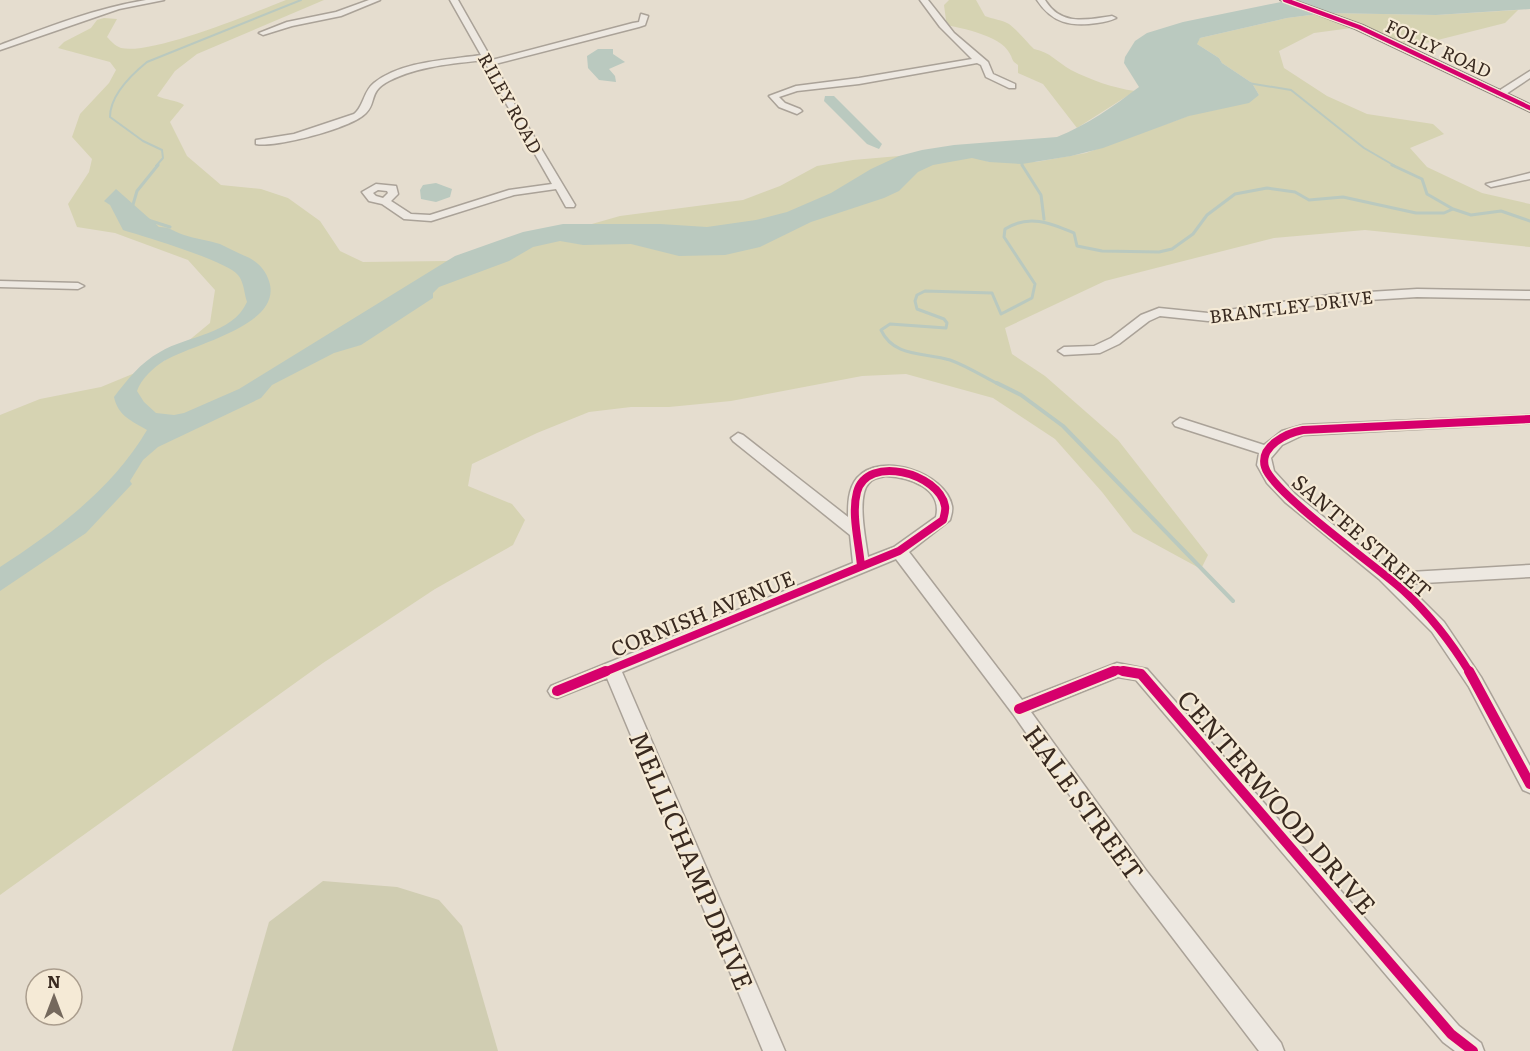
<svg xmlns="http://www.w3.org/2000/svg" width="1530" height="1051" font-family="Literata,serif">
  <rect width="100%" height="100%" fill="#e5ddcf"/>
  <!-- green -->
  <path fill="#d6d3b2" d="M 286,0 L 324,0 L 197,54 L 175,71 L 157,96 C 166,100 176,100 184,105 L 170,122 L 187,156 L 221,185 L 261,189 L 288,198 L 320,221 L 340,251 L 363,262 L 446,261 L 494,252 L 620,216 L 743,200 L 780,186 L 817,166 L 853,160 L 899,156 L 979,158 L 989,162 L 1036,162 L 1086,153 L 1191,115 L 1259,95 L 1252,83 L 1222,63 L 1219,58 L 1197,44 L 1195,43 L 1200,38 L 1287,18 L 1326,13 L 1436,15 L 1518,10 L 1505,23 L 1406,48 L 1359,27 L 1314,33 L 1279,51 L 1284,68 L 1327,96 L 1367,114 L 1433,124 L 1444,134 L 1410,148 L 1427,167 L 1482,193 L 1530,204 L 1530,247 L 1365,230 L 1274,238 L 1105,281 L 1005,328 L 1012,354 L 1045,376 L 1118,440 L 1208,555 L 1201,569 L 1133,532 L 1102,492 L 1055,439 L 993,398 L 906,374 L 862,376 L 731,401 L 669,407 L 631,407 L 589,412 L 537,433 L 472,464 L 468,486 L 512,504 L 525,520 L 513,545 L 435,589 L 323,663 L 0,895 L 0,415 L 40,399 L 101,387 L 164,361 L 210,323 L 215,290 L 188,260 L 115,233 L 77,227 L 68,204 L 89,172 L 92,159 L 72,137 L 80,114 L 109,83 L 116,70 L 110,62 L 58,48 L 64,42 L 91,28 L 97,20 L 104,18 L 117,19 L 107,37 C 111,41 115,46 121,48 C 152,55 253,13 286,0 Z
    M 949,0 L 976,0 L 985,16 C 992,19 1003,20 1009,24 C 1017,30 1027,42 1034,49 C 1050,52 1057,62 1071,70 C 1091,80 1113,88 1135,91 L 1077,128 L 1043,84 L 1018,73 L 1018,65 L 1014,62 C 1012,60 1012,57 1010,54 C 1001,34 955,27 937,23 L 946,20 L 944,5 Z"/>
  <!-- cemetery -->
  <path fill="#d0cdb2" d="M 323,881 L 397,887 L 439,900 L 462,926 L 498,1051 L 232,1051 L 269,922 Z"/>
  <!-- water -->
  <path fill="#bac9bf" d="M 1291,0 L 1530,0 L 1530,9 L 1436,15 L 1326,13 L 1287,18 L 1200,38 L 1197,44 L 1219,58 L 1222,63 L 1252,83 L 1259,95 L 1249,103 L 1189,116 L 1103,148 L 1071,156 L 1022,164 L 989,162 L 972,158 L 933,165 L 918,172 L 899,191 L 884,198 L 811,222 L 760,247 L 725,255 L 679,256 L 631,244 L 583,245 L 560,241 L 533,247 L 509,261 L 439,287 L 433,293 L 433,298 L 361,345 L 334,353 L 272,385 L 261,398 L 158,447 L 143,460 L 130,481 L 132,484 L 86,533 L 0,591 L 0,567 C 56,531 113,488 147,430 C 132,421 118,416 114,397 C 128,379 140,363 160,352 C 188,335 232,335 247,302 C 244,293 244,282 238,275 C 225,260 145,237 123,230 L 110,205 L 104,201 L 116,189 L 159,227 C 171,227 174,232 184,235 C 195,239 208,240 220,244 C 228,248 236,252 245,256 C 257,261 265,269 269,281 C 284,326 191,344 164,361 C 154,367 141,379 137,391 L 144,402 L 156,413 L 174,415 L 184,413 L 239,389 L 455,256 L 523,232 L 563,224 L 660,224 L 707,227 L 756,220 L 787,212 L 831,193 L 871,169 L 899,156 L 922,150 L 954,145 L 1057,137 C 1087,125 1114,106 1139,87 L 1124,63 L 1125,57 L 1135,41 L 1147,33 L 1183,22 Z
    M 598,49 L 613,49 L 613,54 L 625,62 L 609,69 L 615,76 L 616,82 L 599,80 L 588,68 L 587,56 Z
    M 825,96 L 834,96 L 882,144 L 879,149 L 867,144 L 824,101 Z
    M 436,183 L 452,189 L 450,197 L 436,202 L 421,199 L 420,190 L 423,185 Z"/>
  <g fill="none" stroke-linecap="round" stroke-linejoin="round">
    <!-- stream-far2 -->
    <path stroke="#bac9bf" stroke-width="2" d="M 1248,83 L 1291,90 L 1364,148 L 1395,166
      M 1020,161 L 1023,166
      M 156,166 L 163,158 L 162,150 L 143,141 L 110,117 C 110,95 131,75 147,62 L 301,0"/>
    <!-- stream-far1 -->
    <path stroke="#bac9bf" stroke-width="3" d="M 1022,165 L 1041,195 L 1044,219
      M 1392,165 L 1422,179 L 1427,194 L 1453,209 L 1471,215 L 1501,211 L 1530,221
      M 132,208 L 137,191 L 158,165
      M 148,220 L 170,227
      M 1000,385 C 984,377 967,366 950,360 C 925,352 894,358 881,330 L 890,324 L 946,328 L 947,323 L 944,319 L 917,309 L 915,301 L 917,295 L 925,291 L 992,293 L 1001,314 L 1032,298 L 1035,284 L 1004,237 L 1005,229 C 1029,214 1050,223 1074,233 L 1077,246 L 1102,251 L 1159,252 L 1172,249 L 1193,234 L 1207,215 L 1235,194 L 1267,188 L 1295,192 L 1309,200 L 1343,197 L 1416,213 L 1444,213 L 1453,209"/>
    <!-- stream -->
    <path stroke="#bac9bf" stroke-width="4" d="M 997,383 L 1021,395 L 1063,426 L 1233,601"/>
    <!-- minor casing -->
    <g stroke="#aaa298" stroke-width="3">
      <path id="minor" d="M 146,0 L 164,0 L 119,9 L 0,50 L 0,45 C 48,27 96,8 146,0 Z
        M 369,0 L 380,0 L 341,16 L 292,26 L 263,35 L 259,33 L 287,22 L 336,12 Z
        M 450,0 L 458,0 L 492,60 L 633,23 L 639,22 L 641,14 L 648,16 L 645,25 L 639,27 L 495,64 L 515,105 L 575,205 L 574,207 L 566,207 L 556,189 L 514,195 L 431,221 L 404,219 L 382,204 L 369,201 L 362,192 L 376,184 L 396,186 L 398,194 L 391,201 L 411,214 L 430,215 L 509,190 L 552,184 L 507,105 L 484,60 C 452,64 418,66 389,81 C 368,92 377,102 366,113 C 352,128 276,148 256,144 L 256,140 L 294,134 L 354,114 C 364,106 363,92 374,83 C 401,61 448,60 481,55 ZM 378,190 L 387,191 L 388,193 L 383,198 L 376,196 L 373,193 Z
        M 920,0 L 928,0 L 954,33 L 988,62 L 993,74 L 1015,84 L 1015,88 L 1009,88 L 986,77 L 981,65 L 977,63 L 859,84 L 797,91 L 779,97 L 785,103 L 800,109 L 802,111 L 797,114 L 779,107 L 769,96 L 796,86 L 859,78 L 972,59 L 940,27 Z
        M 1037,0 L 1045,0 C 1061,26 1085,20 1112,16 L 1116,18 C 1110,21 1104,22 1097,23 C 1071,27 1052,23 1037,0 Z
        M 1530,71 L 1530,78 L 1503,96 L 1497,96 L 1497,92 Z
        M 1530,173 L 1530,179 L 1491,187 L 1486,184 Z
        M 0,281 L 78,283 L 84,286 L 78,289 L 0,287 Z
        M 1417,289 L 1530,291 L 1530,299 L 1417,297 L 1337,302 L 1208,321 L 1160,316 L 1149,321 L 1119,344 L 1100,353 L 1064,355 L 1058,351 L 1064,347 L 1094,346 L 1111,338 L 1141,315 L 1159,308 L 1208,313 L 1337,294 Z
        M 1530,415 L 1530,423 L 1303,435 L 1282,445 L 1271,458 L 1274,471 L 1295,494 L 1393,573 L 1530,565 L 1530,577 L 1406,584 L 1444,622 L 1481,677 L 1530,766 L 1530,793 L 1523,790 L 1469,687 L 1432,632 L 1379,579 L 1285,502 L 1267,483 L 1257,465 L 1259,453 L 1175,426 L 1173,423 L 1180,418 L 1264,445 L 1282,431 L 1303,425 Z
        M 738,433 L 743,435 L 848,517 C 848,504 848,489 857,478 C 880,451 946,473 952,506 C 953,511 951,516 950,520 L 909,552 L 1022,700 L 1117,663 L 1147,669 L 1459,1026 L 1481,1043 L 1484,1051 L 1455,1051 L 1443,1042 L 1136,680 L 1118,677 L 1031,712 L 1145,869 L 1281,1043 L 1284,1051 L 1259,1051 L 1131,883 L 1013,714 L 896,559 L 622,672 L 785,1051 L 763,1051 L 607,678 L 557,698 L 551,696 L 548,691 L 551,686 L 853,563 L 850,535 L 733,441 L 731,438 ZM 886,476 C 909,477 943,488 936,517 L 894,547 L 868,557 C 866,541 856,496 869,483 C 873,478 880,477 886,476 Z"/>
    </g>
    <!-- major casing -->
    <g stroke="#90887f" stroke-width="2">
      <path id="major" d="M 1280,0 L 1294,0 L 1363,25 L 1530,104 L 1530,112 L 1355,29 Z"/>
    </g>
    <!-- minor -->
    <use href="#minor" fill="#ede8e1" fill-rule="evenodd"/>
    <!-- major -->
    <use href="#major" fill="#e4ded2" fill-rule="evenodd"/>
    <!-- cycleway-far2 casing -->
    <g stroke="#f5ead6" stroke-width="7">
      <path id="cycleway-far2" d="M 1285,0 L 1359,27 L 1530,108"/>
    </g>
    <!-- cycleway-far1 casing -->
    <g stroke="#f5ead6" stroke-width="11">
      <path id="cycleway-far1" d="M 602,673 L 899,551 L 943,520 C 944,516 946,510 945,506 C 939,473 867,454 857,492 C 851,514 859,543 861,566
        M 1111,673 L 1117,670 L 1132,673
        M 1470,673 C 1451,642 1430,615 1404,591 C 1378,567 1272,493 1265,467 C 1259,446 1287,433 1303,430 L 1530,419"/>
    </g>
    <!-- cycleway casing -->
    <g stroke="#f5ead6" stroke-width="14">
      <path id="cycleway" d="M 1123,671 L 1141,674 L 1451,1034 L 1473,1051
        M 1469,671 L 1530,784
        M 557,691 L 606,671
        M 1019,709 L 1114,671"/>
    </g>
    <!-- cycleway-far2 -->
    <use href="#cycleway-far2" stroke="#d6006c" stroke-width="4.5"/>
    <!-- cycleway-far1 -->
    <use href="#cycleway-far1" stroke="#d6006c" stroke-width="8"/>
    <!-- cycleway -->
    <use href="#cycleway" stroke="#d6006c" stroke-width="10"/>
  </g>
  <g text-anchor="middle" dominant-baseline="central" stroke-width="4.5" stroke-linejoin="round" paint-order="stroke">
    <!-- far-street labels -->
    <g font-size="18" fill="#392a20" stroke="#f5ead6">
      <text transform="translate(1439 48) rotate(25)">FOLLY ROAD</text>
      <text transform="translate(511 103) rotate(61)">RILEY ROAD</text>
      <text transform="translate(1291 306) rotate(-7)">BRANTLEY DRIVE</text>
    </g>
    <!-- street labels -->
    <g font-size="21" fill="#392a20" stroke="#f5ead6">
      <text transform="translate(1363 535) rotate(41)">SANTEE STREET</text>
      <text transform="translate(702 612) rotate(-22)">CORNISH AVENUE</text>
    </g>
    <!-- near-street labels -->
    <g font-size="26" fill="#392a20" stroke="#f5ead6">
      <text transform="translate(1278 801) rotate(49)">CENTERWOOD DRIVE</text>
      <text transform="translate(1085 802) rotate(54)">HALE STREET</text>
      <text transform="translate(693 860) rotate(67)">MELLICHAMP DRIVE</text>
    </g>
  </g>
  <!-- north arrow -->
  <g transform="translate(54 997)"><circle r="28" fill="#f5ead6" stroke="#aa9d8d" stroke-width="1.5"/>
  <path d="M0-4.5L10 22L0 15L-10 22Z" fill="#75695d"/>
  <text y="-9" font-size="16" font-weight="bold" text-anchor="middle" fill="#392a20">N</text>
  </g>
</svg>
